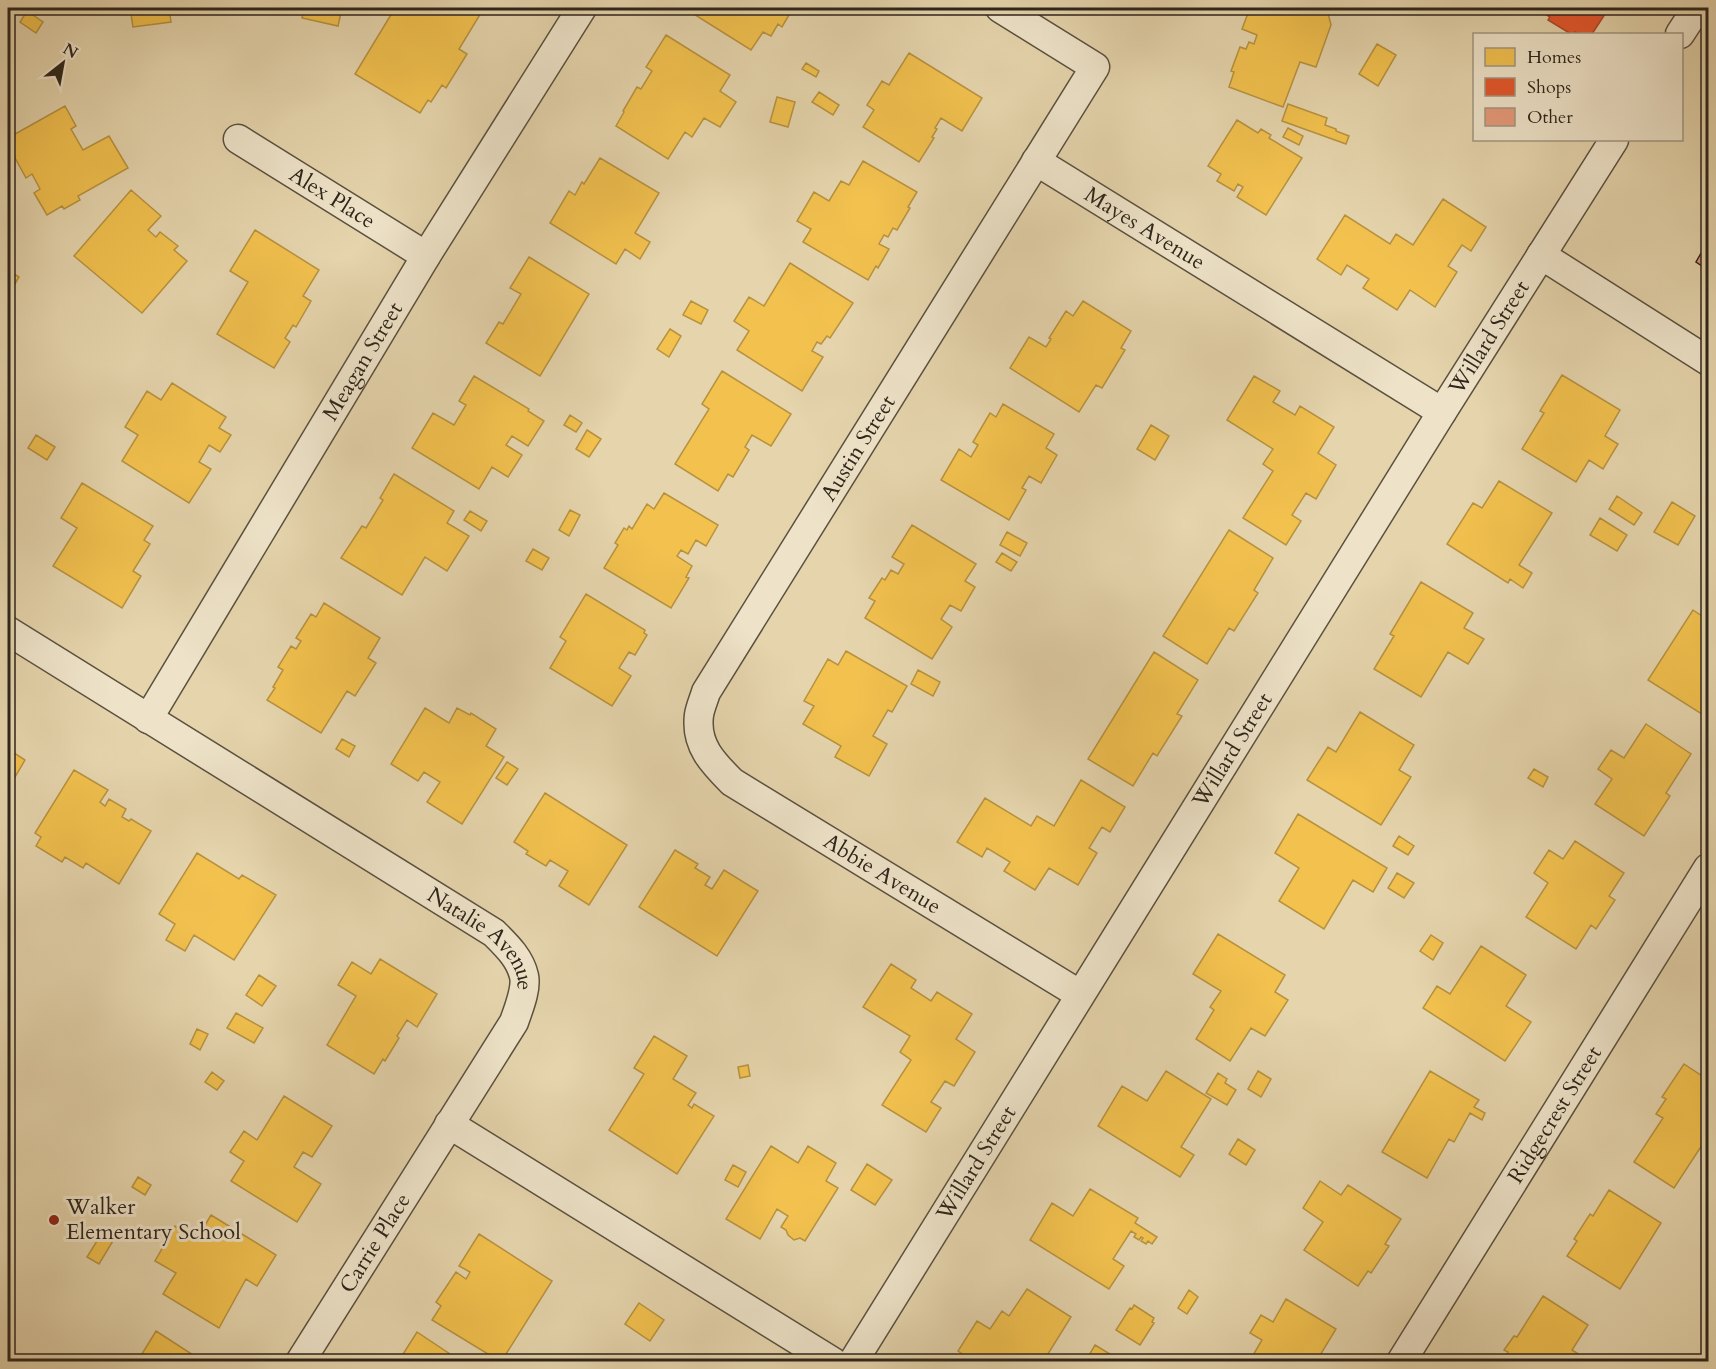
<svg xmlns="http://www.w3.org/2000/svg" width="1716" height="1369" font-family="Cardo,serif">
  <rect width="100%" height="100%" fill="#e5d4ac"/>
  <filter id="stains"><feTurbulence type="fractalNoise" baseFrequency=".00333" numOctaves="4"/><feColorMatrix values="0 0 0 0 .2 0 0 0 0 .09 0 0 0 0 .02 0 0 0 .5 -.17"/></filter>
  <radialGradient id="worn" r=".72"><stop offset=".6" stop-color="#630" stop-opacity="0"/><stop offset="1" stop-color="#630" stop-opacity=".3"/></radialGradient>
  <!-- homes -->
  <path fill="#f2c14e" stroke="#b7923f" stroke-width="1.5" d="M 130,8 L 169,8 L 171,22 L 133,27 Z
    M 304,8 L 342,8 L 338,26 L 302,18 Z
    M 395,8 L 484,8 L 459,49 L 467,54 L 446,88 L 442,85 L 431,102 L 428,100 L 420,113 L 355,74 Z
    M 684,8 L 787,8 L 789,9 L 786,13 L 789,15 L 782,27 L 778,24 L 771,36 L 763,32 L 751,50 Z
    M 1250,8 L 1322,8 L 1328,13 L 1331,25 L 1316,67 L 1300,62 L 1283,107 L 1229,87 L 1234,72 L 1231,71 L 1240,47 L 1246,49 L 1249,42 L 1254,44 L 1257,35 L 1242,29 Z
    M 27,11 L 43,22 L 36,33 L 20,22 Z
    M 666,35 L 730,75 L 720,91 L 736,102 L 720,127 L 704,118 L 692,137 L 685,132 L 668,159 L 616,126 L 624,112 L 623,111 L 637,87 L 641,89 L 652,71 L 646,67 Z
    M 1377,44 L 1396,55 L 1378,86 L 1359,74 Z
    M 909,53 L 982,98 L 962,131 L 941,118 L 935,128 L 937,129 L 932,137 L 934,138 L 919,162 L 863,127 L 874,110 L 867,105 L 882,81 L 889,85 Z
    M 806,63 L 819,71 L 816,77 L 802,69 Z
    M 819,92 L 839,105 L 833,115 L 812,102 Z
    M 777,97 L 795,102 L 788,127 L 770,122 Z
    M 1288,104 L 1327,118 L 1325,125 L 1336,129 L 1336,131 L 1349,136 L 1346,144 L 1282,121 Z
    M 65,106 L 76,126 L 71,129 L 83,150 L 109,136 L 128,168 L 78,196 L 80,200 L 64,209 L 62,206 L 47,215 L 34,193 L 40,189 L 32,174 L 26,178 L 8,145 L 8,138 Z
    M 1237,120 L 1258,133 L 1261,129 L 1271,135 L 1269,138 L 1302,158 L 1266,215 L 1237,197 L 1243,187 L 1238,184 L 1234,191 L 1217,181 L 1221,174 L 1208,166 Z
    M 1288,128 L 1303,136 L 1299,145 L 1283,137 Z
    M 600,158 L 659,193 L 635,233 L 650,242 L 640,259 L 625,249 L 616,264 L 550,223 L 569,191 L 575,195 L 582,182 L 584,184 Z
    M 863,161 L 917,192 L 908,207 L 910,208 L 897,230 L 893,228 L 888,237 L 884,235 L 879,244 L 889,249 L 878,268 L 876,266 L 868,280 L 803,242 L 811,229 L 797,221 L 814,192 L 829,201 L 841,181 L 849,185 Z
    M 131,190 L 161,216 L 148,230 L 156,237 L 160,232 L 178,246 L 174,250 L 187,261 L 142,313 L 74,256 Z
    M 1443,199 L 1486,227 L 1471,251 L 1462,245 L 1448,266 L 1457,272 L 1435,307 L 1410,290 L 1397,310 L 1363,288 L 1369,279 L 1347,265 L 1341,275 L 1317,259 L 1345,215 L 1390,244 L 1396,234 L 1413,245 Z
    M 255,230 L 319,270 L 303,296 L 311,301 L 296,327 L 293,325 L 285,338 L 290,342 L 274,368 L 217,334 L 248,282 L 230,271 Z
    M 529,257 L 589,294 L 540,376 L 486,343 L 499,322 L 503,324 L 521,294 L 510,288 Z
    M 790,263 L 853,303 L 830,338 L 827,336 L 821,344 L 817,342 L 812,351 L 823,357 L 802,391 L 737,350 L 749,331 L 734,321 L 749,297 L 764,306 Z
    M 8,270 L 19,277 L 8,296 Z
    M 691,301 L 708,310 L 701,324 L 683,315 Z
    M 1083,301 L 1131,331 L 1121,348 L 1125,350 L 1102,388 L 1096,385 L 1079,412 L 1010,368 L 1029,337 L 1046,347 L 1051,339 L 1049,338 L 1066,311 L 1073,316 Z
    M 670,329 L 681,336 L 669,357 L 657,349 Z
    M 722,371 L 791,414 L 771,446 L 752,435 L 745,447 L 749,450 L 733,477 L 728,474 L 718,491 L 675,464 L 709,409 L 702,404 Z
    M 1562,375 L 1620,410 L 1605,436 L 1618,444 L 1603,469 L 1589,460 L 1576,482 L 1522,449 L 1544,413 L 1540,411 Z
    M 474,376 L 529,409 L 528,411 L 544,421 L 528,446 L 512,436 L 506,445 L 522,455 L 508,477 L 492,467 L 479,489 L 412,448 L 433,413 L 454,425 L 466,405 L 459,401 Z
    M 1254,376 L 1280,391 L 1273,402 L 1295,415 L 1300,406 L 1334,427 L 1318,453 L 1336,465 L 1316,499 L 1306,493 L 1292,515 L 1301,521 L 1286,545 L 1243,518 L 1273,471 L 1263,464 L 1273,449 L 1227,420 Z
    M 172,383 L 226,417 L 219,428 L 231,435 L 220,452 L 209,445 L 199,462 L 211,469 L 189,503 L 122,461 L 138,435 L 125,427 L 147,391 L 161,400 Z
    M 1003,404 L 1054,434 L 1046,448 L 1057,455 L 1041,483 L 1029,476 L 1022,488 L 1026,490 L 1009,520 L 941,480 L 959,449 L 971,457 L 978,445 L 973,442 L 990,413 L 996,417 Z
    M 570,415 L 582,423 L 576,432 L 564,425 Z
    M 1151,425 L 1169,436 L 1155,460 L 1137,449 Z
    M 587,430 L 601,439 L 589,457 L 576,449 Z
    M 36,435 L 55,447 L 47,460 L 28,448 Z
    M 394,474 L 454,511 L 447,523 L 469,536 L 447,571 L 425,557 L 402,595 L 341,558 L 362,526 L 366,528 L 383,500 L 380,498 Z
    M 1499,481 L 1552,513 L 1519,565 L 1532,573 L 1523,588 L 1510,579 L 1508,583 L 1447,544 L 1473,503 L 1482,508 Z
    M 82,483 L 153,526 L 144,540 L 150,544 L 133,571 L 141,576 L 122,608 L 53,566 L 77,528 L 61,518 Z
    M 664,493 L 718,525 L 706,546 L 696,540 L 688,554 L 681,550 L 677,556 L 692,566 L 686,577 L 689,578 L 671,608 L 604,568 L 618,545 L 615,543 L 624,528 L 627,530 L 629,526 L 632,529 L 647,504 L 654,509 Z
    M 1617,496 L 1642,513 L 1634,525 L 1609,509 Z
    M 1672,502 L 1695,516 L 1678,545 L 1654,532 Z
    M 570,510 L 580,515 L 569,536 L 559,530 Z
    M 470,511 L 487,521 L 481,531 L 464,520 Z
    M 1600,518 L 1627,535 L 1617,551 L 1590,535 Z
    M 912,525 L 976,564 L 965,581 L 975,587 L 961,611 L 950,605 L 941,619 L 952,627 L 932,659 L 865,618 L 875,601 L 869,598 L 882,578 L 885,580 L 891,570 L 898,574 L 904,564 L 892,557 Z
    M 1229,530 L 1273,558 L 1254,590 L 1258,593 L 1234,631 L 1229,628 L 1207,664 L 1163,636 Z
    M 1007,532 L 1027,543 L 1020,556 L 1000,545 Z
    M 533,549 L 549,558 L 542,570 L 526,561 Z
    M 1002,553 L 1017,562 L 1011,571 L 996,562 Z
    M 1421,582 L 1473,613 L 1464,628 L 1484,639 L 1468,664 L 1448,652 L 1421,697 L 1374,669 L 1394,636 L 1390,634 Z
    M 586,594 L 645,630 L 644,633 L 647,635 L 635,655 L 629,652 L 619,668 L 631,676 L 612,706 L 550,668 L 566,641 L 560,637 Z
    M 324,603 L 380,638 L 368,658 L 376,663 L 355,696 L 347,691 L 321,733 L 267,700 L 275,688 L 273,687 L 283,670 L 278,667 L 291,646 L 296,649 L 301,641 L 296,638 L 311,614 L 316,617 Z
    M 1693,610 L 1708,620 L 1708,718 L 1648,680 Z
    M 846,651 L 907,686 L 892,712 L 888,710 L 873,736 L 887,744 L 869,776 L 835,757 L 841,746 L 803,724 L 814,706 L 804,701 L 828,659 L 838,665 Z
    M 1154,652 L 1198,680 L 1177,714 L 1182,716 L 1157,756 L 1153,753 L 1133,786 L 1088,759 Z
    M 918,670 L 940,682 L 933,696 L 911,684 Z
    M 425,708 L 449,723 L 457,708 L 470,715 L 471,713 L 496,729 L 486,746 L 504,757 L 462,824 L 427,802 L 440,782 L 424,772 L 418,781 L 391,764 Z
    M 1360,712 L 1414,745 L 1399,770 L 1411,777 L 1381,825 L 1307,780 L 1328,747 L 1336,752 Z
    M 1646,724 L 1691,754 L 1666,793 L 1670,796 L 1644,836 L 1595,804 L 1612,779 L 1598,769 L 1611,750 L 1624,758 Z
    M 342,739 L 355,746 L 349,757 L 336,749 Z
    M 8,741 L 14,745 L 11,751 L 25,760 L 8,789 Z
    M 507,762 L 518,769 L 507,785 L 496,778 Z
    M 1534,769 L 1548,777 L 1543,787 L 1528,778 Z
    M 74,770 L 108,790 L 100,802 L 105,806 L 109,799 L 126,809 L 122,817 L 129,821 L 131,819 L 151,831 L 119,884 L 86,863 L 83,868 L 65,857 L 62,862 L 36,846 L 41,837 L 35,833 Z
    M 1081,780 L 1125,807 L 1110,832 L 1102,827 L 1089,848 L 1097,853 L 1078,885 L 1049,868 L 1035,890 L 1004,871 L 1010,862 L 987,848 L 982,857 L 957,842 L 985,798 L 1031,826 L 1037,816 L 1054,826 Z
    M 545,793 L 627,845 L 589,905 L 559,886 L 568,871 L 550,860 L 546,866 L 526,854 L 528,851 L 514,842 Z
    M 1298,814 L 1387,868 L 1373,892 L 1353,880 L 1324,929 L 1279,901 L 1299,868 L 1275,853 Z
    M 1399,836 L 1414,846 L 1408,855 L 1393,846 Z
    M 1575,841 L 1624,873 L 1609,896 L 1615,900 L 1596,929 L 1591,925 L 1576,949 L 1526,917 L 1548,883 L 1534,873 L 1549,850 L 1563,859 Z
    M 675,850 L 698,864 L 695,868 L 710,877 L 705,885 L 712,889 L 724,870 L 758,891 L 717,956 L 639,907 Z
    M 197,853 L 239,879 L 242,875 L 276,895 L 234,960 L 194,935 L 185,951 L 166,940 L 175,924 L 159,914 Z
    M 1397,873 L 1414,883 L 1404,898 L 1388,888 Z
    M 1218,934 L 1285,975 L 1275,992 L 1288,1000 L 1265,1036 L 1251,1028 L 1230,1061 L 1196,1039 L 1214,1010 L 1210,1007 L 1221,991 L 1193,974 Z
    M 1431,935 L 1443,943 L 1433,960 L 1420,951 Z
    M 1481,946 L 1526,975 L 1506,1006 L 1531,1022 L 1505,1061 L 1423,1008 L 1437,986 L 1450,994 Z
    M 380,959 L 437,994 L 417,1027 L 407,1020 L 397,1036 L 399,1038 L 385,1061 L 383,1059 L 374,1074 L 327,1045 L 356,996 L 338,985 L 352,962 L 371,974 Z
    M 891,964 L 916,980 L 911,988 L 931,1001 L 937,992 L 972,1014 L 956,1039 L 975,1052 L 954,1086 L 945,1081 L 931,1102 L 941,1108 L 926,1132 L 882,1105 L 911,1060 L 900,1052 L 910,1036 L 863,1007 Z
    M 259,975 L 276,986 L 262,1006 L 246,995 Z
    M 236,1013 L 263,1028 L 254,1043 L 227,1028 Z
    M 197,1029 L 208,1034 L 200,1050 L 190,1044 Z
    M 654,1036 L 687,1056 L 673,1079 L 696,1093 L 688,1105 L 692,1108 L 694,1104 L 714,1116 L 677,1174 L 609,1130 L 644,1074 L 634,1068 Z
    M 1684,1064 L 1708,1080 L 1708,1136 L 1674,1188 L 1634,1162 L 1663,1118 L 1656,1114 L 1666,1099 L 1662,1097 Z
    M 748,1065 L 750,1076 L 740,1078 L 738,1067 Z
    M 1166,1071 L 1211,1099 L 1181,1147 L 1194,1155 L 1180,1177 L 1098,1126 L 1122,1086 L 1147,1101 Z
    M 1258,1071 L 1271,1079 L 1261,1097 L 1248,1089 Z
    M 1430,1071 L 1479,1100 L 1474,1107 L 1485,1113 L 1482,1120 L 1470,1113 L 1454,1142 L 1449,1139 L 1427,1178 L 1382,1152 Z
    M 212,1072 L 224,1081 L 217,1090 L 205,1082 Z
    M 1218,1073 L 1227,1079 L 1225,1083 L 1236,1090 L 1227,1105 L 1206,1093 Z
    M 284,1096 L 332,1126 L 312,1157 L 303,1152 L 294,1167 L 321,1184 L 297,1222 L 231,1181 L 244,1161 L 230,1152 L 244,1131 L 257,1140 Z
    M 1238,1139 L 1255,1150 L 1246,1165 L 1229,1154 Z
    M 771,1146 L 798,1163 L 808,1146 L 836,1163 L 826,1181 L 838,1188 L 805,1241 L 800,1238 L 794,1240 L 788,1235 L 786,1230 L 781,1227 L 788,1216 L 777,1209 L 760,1239 L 726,1219 Z
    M 867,1164 L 892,1180 L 875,1205 L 851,1190 Z
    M 733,1165 L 746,1172 L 738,1187 L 725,1180 Z
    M 138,1177 L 151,1185 L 145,1195 L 132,1187 Z
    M 1320,1181 L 1341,1195 L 1348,1185 L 1401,1219 L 1385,1244 L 1389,1246 L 1371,1273 L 1368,1271 L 1358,1286 L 1304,1250 L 1323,1222 L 1303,1208 Z
    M 1090,1189 L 1138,1218 L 1135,1223 L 1157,1237 L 1152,1244 L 1148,1241 L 1146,1244 L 1141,1241 L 1143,1238 L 1141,1237 L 1139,1240 L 1134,1237 L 1136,1234 L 1131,1231 L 1113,1259 L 1124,1266 L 1109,1289 L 1030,1240 L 1052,1203 L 1073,1216 Z
    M 1609,1190 L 1661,1223 L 1620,1289 L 1567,1256 L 1577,1241 L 1574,1239 L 1590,1214 L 1593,1216 Z
    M 211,1215 L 276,1255 L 257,1286 L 246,1279 L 219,1328 L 163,1294 L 176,1273 L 155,1261 L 175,1226 L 183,1231 L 185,1229 L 198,1237 Z
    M 105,1228 L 116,1236 L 99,1264 L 87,1257 Z
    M 479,1234 L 552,1281 L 501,1362 L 432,1320 L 441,1306 L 436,1302 L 456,1272 L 466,1279 L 470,1272 L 459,1266 Z
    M 1027,1289 L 1071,1317 L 1046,1357 L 1052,1362 L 974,1362 L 958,1351 L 977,1321 L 990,1329 L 1002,1311 L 1009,1316 Z
    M 1189,1290 L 1198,1297 L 1187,1314 L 1178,1308 Z
    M 1543,1296 L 1588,1325 L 1572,1350 L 1583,1357 L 1580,1362 L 1502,1362 L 1508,1352 L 1504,1350 L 1514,1336 L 1517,1337 Z
    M 1286,1299 L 1336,1329 L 1316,1362 L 1249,1362 L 1262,1340 L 1250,1333 L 1261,1315 L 1273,1322 Z
    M 639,1303 L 664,1320 L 650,1341 L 625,1324 Z
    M 1134,1305 L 1154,1318 L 1152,1322 L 1154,1323 L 1140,1345 L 1116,1330 L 1130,1308 L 1132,1309 Z
    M 156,1331 L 204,1362 L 137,1362 Z
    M 417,1332 L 462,1362 L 398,1362 Z
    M 1095,1345 L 1123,1362 L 1085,1362 Z"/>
  <!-- shops -->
  <path fill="#e4572e" stroke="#ad4828" stroke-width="1.5" d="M 1541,8 L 1609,8 L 1592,34 L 1580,34 L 1575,32 L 1574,34 L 1571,34 L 1548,20 L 1550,17 L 1539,10 Z"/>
  <!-- building -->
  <path fill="#e49979" stroke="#2d251b" stroke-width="1.5" d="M 1708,241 L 1708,270 L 1696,262 Z"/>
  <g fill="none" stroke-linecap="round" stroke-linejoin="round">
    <!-- minor casing -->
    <g stroke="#5b513f" stroke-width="31">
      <g id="minor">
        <path id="s1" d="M 1000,8 L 1095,67 L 706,692 C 704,699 700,708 699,715 C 695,745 713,763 732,782 L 1079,994"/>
        <path d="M 1680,34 L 1697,8"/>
        <path id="s2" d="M 238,139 L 426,256"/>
        <path id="s3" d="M 1036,161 L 1442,412"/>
        <path d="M 1541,255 L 1708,361"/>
        <path id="s4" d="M 8,631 L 494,933 C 506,945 520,958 524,976 C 527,989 518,1010 514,1022 L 300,1362"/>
        <path id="s5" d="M 148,719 L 426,256 L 582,8"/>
        <path d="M 449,1124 L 833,1362"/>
        <path id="s6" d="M 853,1362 L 1442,412 L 1614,140"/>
        <path id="s7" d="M 1401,1362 L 1708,868"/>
      </g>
    </g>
    <!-- minor -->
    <use href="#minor" stroke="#eee3c9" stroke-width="28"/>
  </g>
  <!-- markers -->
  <circle fill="#8f2418" stroke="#eee3c9" stroke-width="2" cx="54" cy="1220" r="6"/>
  <g text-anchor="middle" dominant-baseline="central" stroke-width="6" stroke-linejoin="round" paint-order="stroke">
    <!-- street labels -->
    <g font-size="22" fill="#2d251b" stroke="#eee3c9">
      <text stroke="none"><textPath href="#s2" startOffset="111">Alex Place</textPath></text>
      <text stroke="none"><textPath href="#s3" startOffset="128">Mayes Avenue</textPath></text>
      <text stroke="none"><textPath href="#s6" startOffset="1206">Willard Street</textPath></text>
      <text stroke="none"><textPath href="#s5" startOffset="417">Meagan Street</textPath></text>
      <text transform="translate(858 448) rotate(-58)">Austin Street</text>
      <text stroke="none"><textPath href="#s6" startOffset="720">Willard Street</textPath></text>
      <text stroke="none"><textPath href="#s1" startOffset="1126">Abbie Avenue</textPath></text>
      <text stroke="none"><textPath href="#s4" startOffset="568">Natalie Avenue</textPath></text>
      <text stroke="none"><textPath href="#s7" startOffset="291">Ridgecrest Street</textPath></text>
      <text stroke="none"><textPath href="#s6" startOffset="234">Willard Street</textPath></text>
      <text transform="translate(375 1243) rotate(-58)">Carrie Place</text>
    </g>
    <!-- poi labels -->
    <g font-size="22" fill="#2d251b" stroke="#eee3c9" text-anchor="start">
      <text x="66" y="1207">Walker<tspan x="66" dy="25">Elementary School</tspan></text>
    </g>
  </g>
  <!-- margin -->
  <rect width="1716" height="1369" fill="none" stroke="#e5d4ac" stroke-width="30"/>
  <rect x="9" y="9" width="1698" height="1351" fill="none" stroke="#2d251b" stroke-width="3"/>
  <rect x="15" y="15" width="1686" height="1339" fill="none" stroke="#2d251b" stroke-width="1.5"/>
  <!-- legend -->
  <rect x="1473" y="33" width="210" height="108" fill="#eee3c9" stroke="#a19783" stroke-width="1.5"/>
  <rect x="1485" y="48" width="30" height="18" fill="#f2c14e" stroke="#a19783" stroke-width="1.5"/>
  <text x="1527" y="63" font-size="18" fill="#2d251b">Homes</text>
  <rect x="1485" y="78" width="30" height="18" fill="#e4572e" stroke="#a19783" stroke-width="1.5"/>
  <text x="1527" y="93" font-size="18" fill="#2d251b">Shops</text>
  <rect x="1485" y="108" width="30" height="18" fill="#e49979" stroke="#a19783" stroke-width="1.5"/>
  <text x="1527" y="123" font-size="18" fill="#2d251b">Other</text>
  <!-- north arrow -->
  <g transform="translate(63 63) rotate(31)" stroke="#eee3c9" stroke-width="4.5" paint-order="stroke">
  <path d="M0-4.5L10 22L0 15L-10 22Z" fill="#2d251b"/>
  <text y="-9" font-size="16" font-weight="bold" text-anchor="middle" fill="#2d251b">N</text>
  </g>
  <rect width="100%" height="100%" filter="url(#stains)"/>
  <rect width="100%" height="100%" fill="url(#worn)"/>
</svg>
